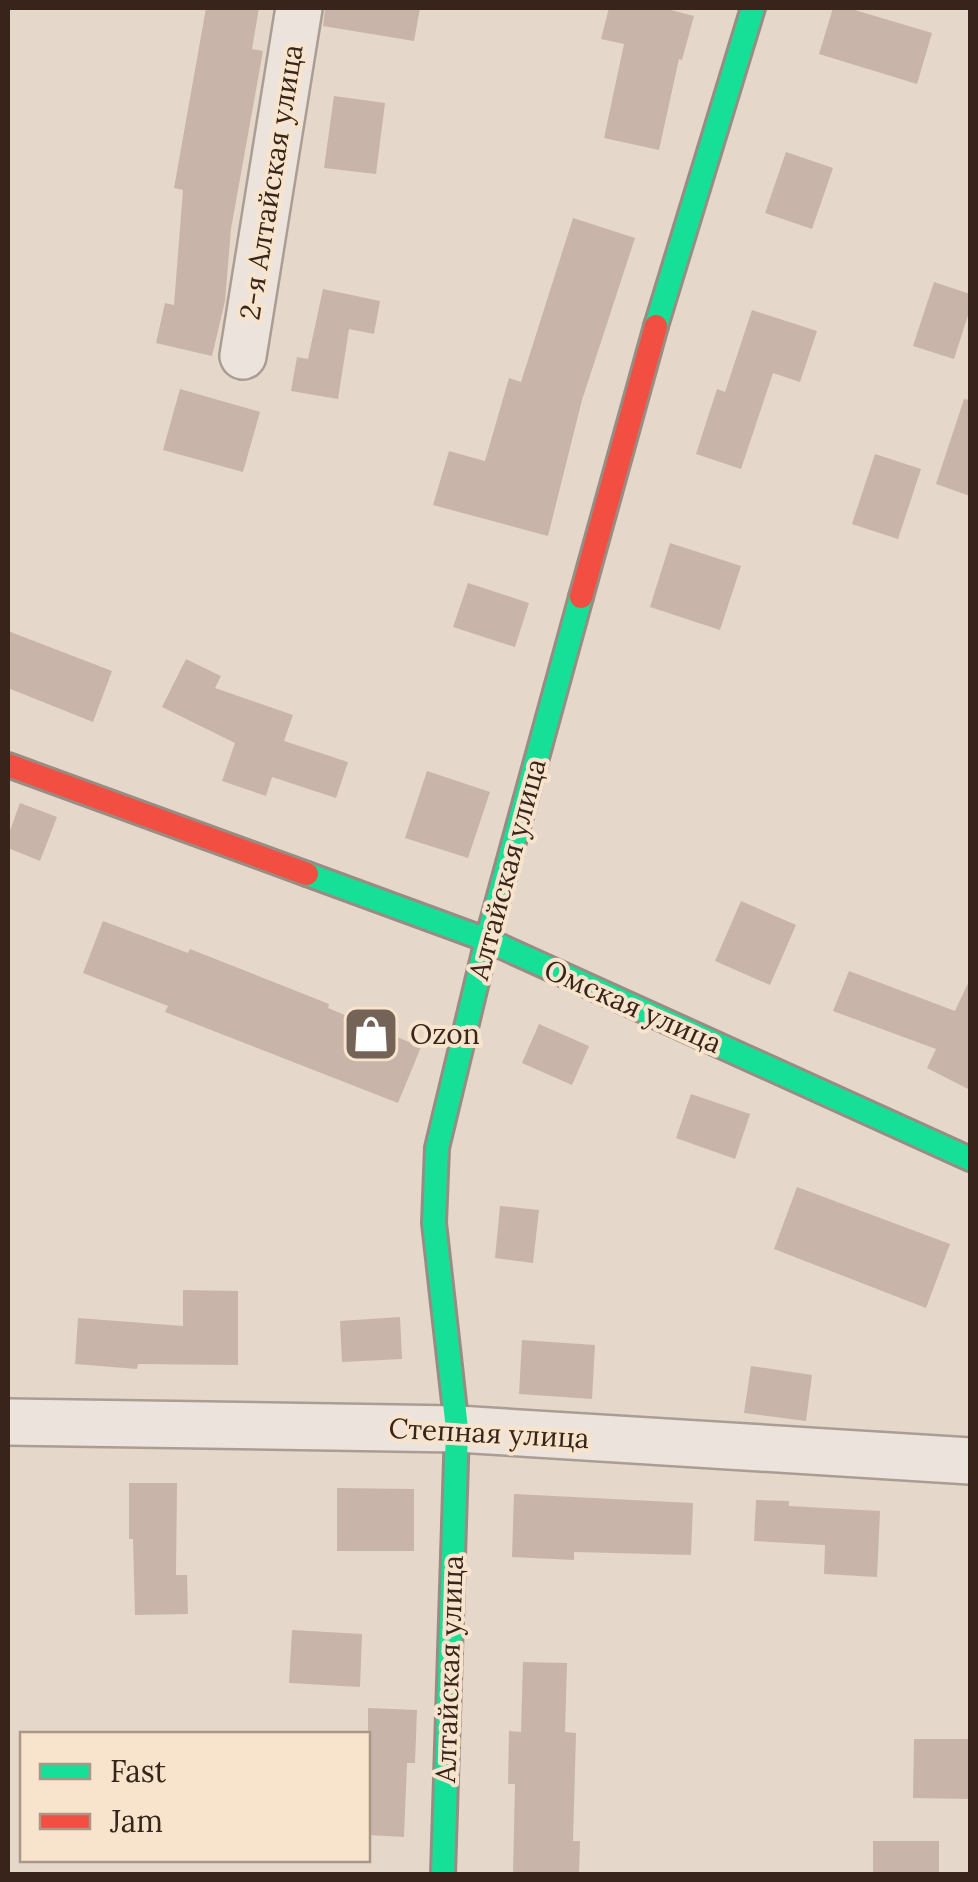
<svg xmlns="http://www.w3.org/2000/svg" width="978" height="1882" font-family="Lora,serif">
  <rect width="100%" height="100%" fill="#e5d7c9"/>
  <!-- building -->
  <path fill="#c9b4aa" d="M 206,8 L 259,8 L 252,49 L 263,51 L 231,229 L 225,301 L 212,356 L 156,343 L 165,303 L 174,305 L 183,190 L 174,188 Z
    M 325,8 L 420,8 L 414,41 L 323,26 Z
    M 609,8 L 663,8 L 694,16 L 682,60 L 679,59 L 659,150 L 604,138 L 624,44 L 601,39 Z
    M 833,8 L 848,8 L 932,33 L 917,84 L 819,54 Z
    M 334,96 L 385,103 L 376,174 L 324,168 Z
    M 786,152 L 833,168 L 812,229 L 765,213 Z
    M 573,218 L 635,238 L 582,400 L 548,536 L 433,505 L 449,451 L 485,461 L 509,378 L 521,382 Z
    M 934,282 L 970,294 L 970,309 L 954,359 L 913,346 Z
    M 323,289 L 380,301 L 374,334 L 349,329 L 338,399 L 291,391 L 297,357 L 308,359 Z
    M 752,310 L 817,331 L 800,382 L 773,373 L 741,469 L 696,454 L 717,389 L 725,392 Z
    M 180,389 L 260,412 L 243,472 L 163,450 Z
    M 964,399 L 970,400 L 970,496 L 936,484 Z
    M 875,454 L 921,469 L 898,539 L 852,524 Z
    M 670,543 L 741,566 L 720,630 L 650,607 Z
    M 468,583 L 529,603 L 515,647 L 453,627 Z
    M 8,631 L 112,671 L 93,722 L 8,688 Z
    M 186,659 L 221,676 L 215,688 L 293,715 L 284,741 L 348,762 L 336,798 L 272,777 L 266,796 L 222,781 L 235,743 L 162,707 Z
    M 427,771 L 490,792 L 468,858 L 405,838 Z
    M 20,803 L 57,817 L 40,861 L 8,848 L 8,836 Z
    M 741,901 L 796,925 L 770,985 L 715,961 Z
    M 103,921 L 188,953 L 190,949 L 329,1004 L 328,1008 L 421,1047 L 398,1103 L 165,1012 L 168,1006 L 83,973 Z
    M 849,971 L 955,1011 L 970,979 L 970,1090 L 927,1068 L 936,1049 L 833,1011 Z
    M 539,1024 L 589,1046 L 572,1085 L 522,1063 Z
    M 691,1094 L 750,1114 L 735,1159 L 676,1138 Z
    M 797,1187 L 950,1244 L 926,1308 L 774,1249 Z
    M 500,1206 L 539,1210 L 533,1263 L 495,1258 Z
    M 183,1290 L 238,1291 L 238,1365 L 138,1364 L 137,1369 L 75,1364 L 78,1318 L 183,1326 Z
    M 400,1317 L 402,1359 L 342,1362 L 340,1321 Z
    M 522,1340 L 595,1345 L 592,1399 L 519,1394 Z
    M 751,1366 L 812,1375 L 806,1421 L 744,1413 Z
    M 129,1483 L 177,1483 L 176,1575 L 187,1575 L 188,1614 L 135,1615 L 133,1539 L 129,1539 Z
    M 337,1488 L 414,1489 L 414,1551 L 337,1551 Z
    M 514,1494 L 693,1503 L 691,1555 L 574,1552 L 574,1560 L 512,1557 Z
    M 756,1500 L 789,1501 L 789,1506 L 880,1511 L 877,1577 L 824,1574 L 825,1545 L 754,1541 Z
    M 292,1630 L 362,1634 L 360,1687 L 289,1683 Z
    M 523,1662 L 567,1663 L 565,1732 L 576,1733 L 573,1841 L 580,1841 L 579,1874 L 513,1874 L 515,1784 L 508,1784 L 509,1731 L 521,1732 Z
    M 368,1708 L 417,1710 L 415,1763 L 407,1763 L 404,1837 L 368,1835 Z
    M 914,1739 L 970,1739 L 970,1799 L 913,1798 Z
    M 873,1841 L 939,1841 L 939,1874 L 873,1874 Z"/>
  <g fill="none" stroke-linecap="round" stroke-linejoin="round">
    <!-- street casing -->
    <g stroke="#aa9d93" stroke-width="50">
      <path id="street" d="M 243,356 L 299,8
        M 8,1422 L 457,1429 L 970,1461"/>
    </g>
    <!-- fast casing -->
    <g stroke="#998c83" stroke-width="28">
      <path id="fast" d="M 656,326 L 753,8
        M 307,874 L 487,940 L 970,1159
        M 443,1874 L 457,1429 L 434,1223 L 437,1148 L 487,940 L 581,597"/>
    </g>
    <!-- jam casing -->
    <g stroke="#998c83" stroke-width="28">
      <path id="jam" d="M 581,597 L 656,326
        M 8,765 L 307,874"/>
    </g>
    <!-- street -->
    <use href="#street" stroke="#ece4dc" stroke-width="45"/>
    <!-- fast -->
    <use href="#fast" stroke="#16e098" stroke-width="22"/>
    <!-- jam -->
    <use href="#jam" stroke="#f24e42" stroke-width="22"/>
  </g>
  <!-- icons -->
  <defs>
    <g id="shop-square" transform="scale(2.875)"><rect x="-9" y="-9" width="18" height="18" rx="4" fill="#756358" stroke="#f8e4cd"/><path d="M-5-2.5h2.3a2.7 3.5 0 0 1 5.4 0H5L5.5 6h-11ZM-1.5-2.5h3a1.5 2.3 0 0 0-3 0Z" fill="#fff"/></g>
  </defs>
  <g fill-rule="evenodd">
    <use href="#shop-square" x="371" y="1034"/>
  </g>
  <g text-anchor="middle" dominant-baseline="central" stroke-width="8" stroke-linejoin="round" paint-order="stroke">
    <!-- street labels -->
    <g font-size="28" fill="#38241b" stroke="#f8e4cd">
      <text transform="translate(271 182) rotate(-81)">2-я Алтайская улица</text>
      <text transform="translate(507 869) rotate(-75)">Алтайская улица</text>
      <text transform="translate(633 1006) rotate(24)">Омская улица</text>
      <text transform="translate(489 1433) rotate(3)">Степная улица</text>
      <text transform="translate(449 1669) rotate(-88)">Алтайская улица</text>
    </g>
    <!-- poi labels -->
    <g font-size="28" fill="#38241b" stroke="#f8e4cd" text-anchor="start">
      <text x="410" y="1034">Ozon</text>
    </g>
  </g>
  <!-- border -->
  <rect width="978" height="1882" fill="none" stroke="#38241b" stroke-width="20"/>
  <!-- legend -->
  <rect x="20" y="1732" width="350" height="130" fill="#f8e4cd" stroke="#ab9786" stroke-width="2.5"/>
  <rect x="40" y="1764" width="50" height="15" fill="#16e098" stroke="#ab9786" stroke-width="2.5"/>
  <text x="110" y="1782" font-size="30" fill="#38241b">Fast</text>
  <rect x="40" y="1814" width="50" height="15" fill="#f24e42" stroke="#ab9786" stroke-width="2.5"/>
  <text x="110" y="1832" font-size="30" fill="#38241b">Jam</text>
</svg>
